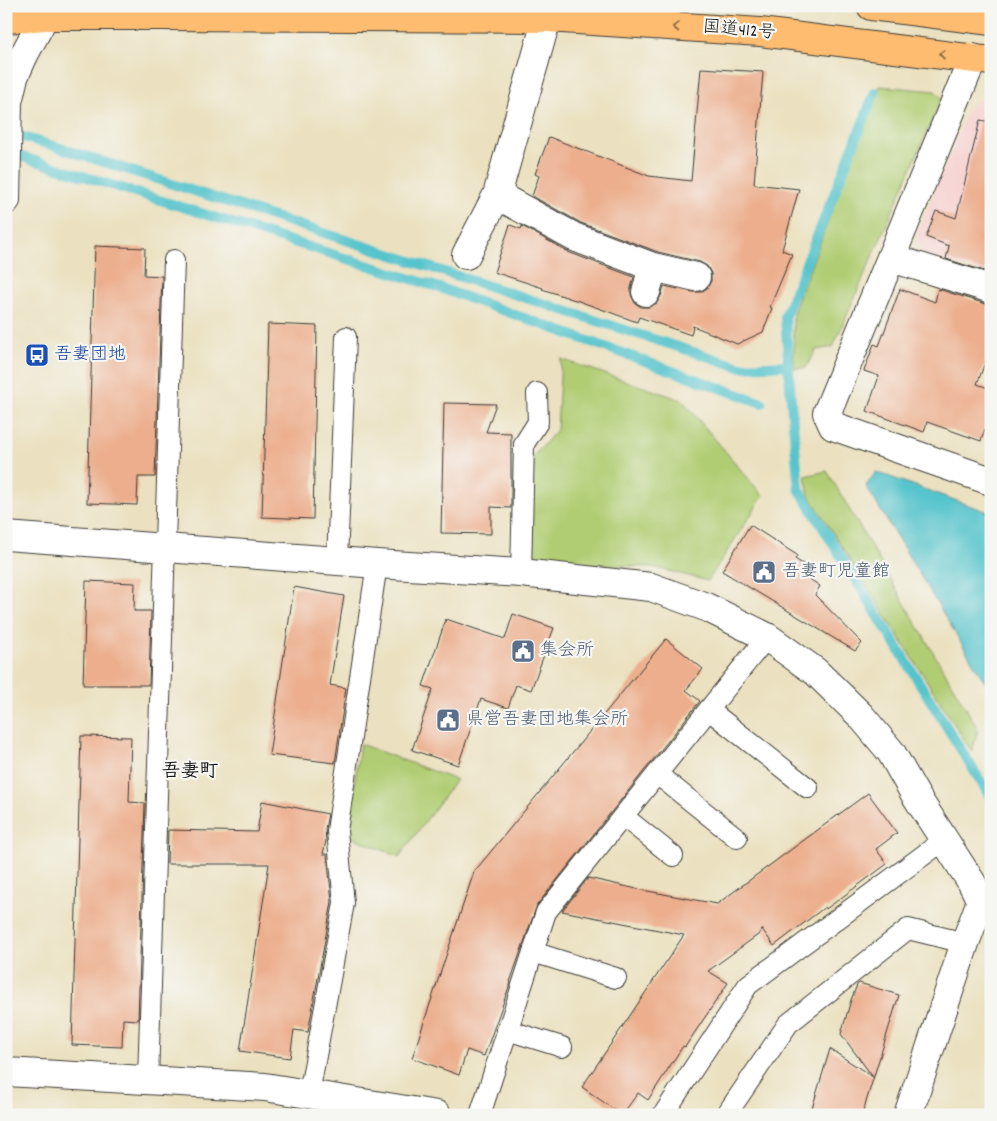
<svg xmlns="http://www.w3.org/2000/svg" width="997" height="1121" font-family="Dekko,'Klee One',sans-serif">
  <rect width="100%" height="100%" fill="#f6f6f2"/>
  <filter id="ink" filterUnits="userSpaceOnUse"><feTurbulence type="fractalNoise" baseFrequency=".02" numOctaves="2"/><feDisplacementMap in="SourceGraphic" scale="10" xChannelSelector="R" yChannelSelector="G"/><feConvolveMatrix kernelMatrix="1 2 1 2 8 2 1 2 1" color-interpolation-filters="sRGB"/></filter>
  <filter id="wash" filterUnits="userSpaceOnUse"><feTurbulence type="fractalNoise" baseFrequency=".0096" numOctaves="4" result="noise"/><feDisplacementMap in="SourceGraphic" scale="20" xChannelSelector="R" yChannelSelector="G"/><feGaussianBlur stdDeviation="1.12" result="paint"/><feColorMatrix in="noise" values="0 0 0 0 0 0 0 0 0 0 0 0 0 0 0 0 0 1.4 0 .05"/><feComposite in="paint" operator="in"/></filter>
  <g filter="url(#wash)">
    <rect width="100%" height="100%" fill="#ebe1c0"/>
    <!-- built -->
    <path fill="#f7d0cf" d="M 988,96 L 991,96 L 991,275 L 924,255 L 916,236 L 970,105 Z"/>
    <!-- green -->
    <path fill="#b1cd73" stroke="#667448" d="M 880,86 L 935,91 L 942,98 L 833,347 L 816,350 L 806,368 L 794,368 L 793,313 Z
      M 561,359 L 682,400 L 763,496 L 708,581 L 653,567 L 537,563 L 527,540 L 532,458 L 557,430 Z
      M 827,471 L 978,729 L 972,752 L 809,495 L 805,476 Z
      M 360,744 L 456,780 L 399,857 L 347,835 Z"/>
    <!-- water -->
    <path fill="#57c4cc" stroke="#3a7074" d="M 876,472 L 991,513 L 991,692 L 866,486 Z"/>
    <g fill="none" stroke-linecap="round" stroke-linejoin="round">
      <!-- stream -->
      <path stroke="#57c4cc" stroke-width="10" d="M 875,92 L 785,316 L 792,413 L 799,489 L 991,798
        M 8,133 L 54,146 L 740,367 L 788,365
        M 10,153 L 440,288 L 762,403"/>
    </g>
    <g id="blocks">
      <!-- building -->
      <path fill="#ecae8d" d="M 701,68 L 763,72 L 754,184 L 799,189 L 782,250 L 792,254 L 770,307 L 772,308 L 763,332 L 737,344 L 693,326 L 691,335 L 639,317 L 637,322 L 576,300 L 575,300 L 542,289 L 543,288 L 494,272 L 510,225 L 521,229 L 522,226 L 568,252 L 634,277 L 631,288 L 631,295 L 635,303 L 641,307 L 649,307 L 657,303 L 661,296 L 664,286 L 693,292 L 701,292 L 707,288 L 711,281 L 711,273 L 707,266 L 700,262 L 658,252 L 581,223 L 532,196 L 539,176 L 535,174 L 549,137 L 649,176 L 691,181 Z
        M 980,120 L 991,122 L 991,273 L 946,259 L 949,246 L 926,237 L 936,211 L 956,218 Z
        M 95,246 L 145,248 L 144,275 L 162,276 L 155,477 L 138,477 L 137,505 L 87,503 Z
        M 900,289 L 935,302 L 938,289 L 986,304 L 991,304 L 991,347 L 977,384 L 991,389 L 991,412 L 981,441 L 927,422 L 924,432 L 867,411 L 879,376 L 864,371 L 874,344 L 879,346 Z
        M 268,324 L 317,326 L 313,519 L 262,517 Z
        M 444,403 L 496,404 L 486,432 L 511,433 L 511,508 L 491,507 L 491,534 L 441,533 Z
        M 750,525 L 797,555 L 795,559 L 806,566 L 802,574 L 820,586 L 815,595 L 862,643 L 855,651 L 722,571 Z
        M 86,581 L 135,583 L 134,611 L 151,611 L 149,685 L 83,685 Z
        M 294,587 L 344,596 L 330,685 L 346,688 L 335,763 L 269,755 Z
        M 513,614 L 554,628 L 531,690 L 516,685 L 508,708 L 481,699 L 458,765 L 412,750 L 433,689 L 423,686 L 446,619 L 505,639 Z
        M 666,639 L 703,669 L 686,690 L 700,701 L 537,905 L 510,982 L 511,983 L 509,987 L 484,1056 L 467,1050 L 459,1075 L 412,1058 L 474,872 Z
        M 81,736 L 131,737 L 129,802 L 145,803 L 138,1020 L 123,1019 L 122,1047 L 72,1045 Z
        M 868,793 L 897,833 L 876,849 L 887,864 L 826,909 L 825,907 L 774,946 L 762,929 L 758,935 L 708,971 L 728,983 L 685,1047 L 683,1046 L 648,1100 L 638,1093 L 622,1115 L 582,1087 L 684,935 L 562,911 L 588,878 L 637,889 L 717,904 Z
        M 262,801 L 328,814 L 325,829 L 326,841 L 323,854 L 327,854 L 332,902 L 308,1032 L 294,1030 L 290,1058 L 240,1051 L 269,864 L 167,864 L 168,830 L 257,832 Z
        M 859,983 L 899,995 L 862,1115 L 810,1115 L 830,1049 L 873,1077 L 841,1034 L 851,1000 L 857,985 Z"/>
    </g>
  </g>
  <g filter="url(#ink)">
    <use href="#blocks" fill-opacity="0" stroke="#3b3a35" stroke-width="1"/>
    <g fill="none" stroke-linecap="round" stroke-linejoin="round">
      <!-- service casing -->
      <g stroke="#3b3a35" stroke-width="22">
        <path id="service" d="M 337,561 L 346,337
          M 521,573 L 524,444 L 538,422 L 537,393
          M 709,710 L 808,788
          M 657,774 L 737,838
          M 623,816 L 673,856
          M 533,952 L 616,978
          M 507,1030 L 562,1047
          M 148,1080 L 174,260
          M 309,1094 L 344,903 L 337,831 L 377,564
          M 480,1115 L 546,912 L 767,637
          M 663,1115 L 748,985 L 944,840
          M 726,1115 L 788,1024 L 908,929 L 965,943"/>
      </g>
      <!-- minor casing -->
      <g stroke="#3b3a35" stroke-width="30">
        <path id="minor" d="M 973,58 L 827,413 L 833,426 L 991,481
          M 497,195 L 574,237 L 653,267 L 696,277
          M 466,255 L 497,195 L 547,18
          M 891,258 L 991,289
          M 646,292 L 653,267"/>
      </g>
      <!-- tertiary casing -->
      <g stroke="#3b3a35" stroke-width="30">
        <path id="tertiary" d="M 6,200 L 8,102 L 14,77 L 24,55 L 50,6
          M 6,536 L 377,564 L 521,573 L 651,587 L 706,607 L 767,637 L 816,672 L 861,716 L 891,752 L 916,796 L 972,883 L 981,901 L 965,943 L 908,1115
          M 6,1072 L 265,1087 L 437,1115"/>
      </g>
      <!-- trunk casing -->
      <g stroke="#3b3a35" stroke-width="30">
        <path id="trunk" d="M 871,6 L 991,21
          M 6,19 L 45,16 L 158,16 L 547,18 L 760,32 L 991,61"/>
      </g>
      <!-- service -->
      <use href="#service" stroke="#fff" stroke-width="20"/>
      <!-- minor -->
      <use href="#minor" stroke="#fff" stroke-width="28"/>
      <!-- tertiary -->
      <use href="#tertiary" stroke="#fff" stroke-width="28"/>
      <!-- trunk -->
      <use href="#trunk" stroke="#febc70" stroke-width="28"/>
    </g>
    <!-- one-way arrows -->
    <defs><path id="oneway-chevron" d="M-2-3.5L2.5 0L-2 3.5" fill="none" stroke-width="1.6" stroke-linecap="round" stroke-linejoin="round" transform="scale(1.25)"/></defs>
    <g stroke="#8d6c46">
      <use href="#oneway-chevron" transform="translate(676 27) rotate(-176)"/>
      <use href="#oneway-chevron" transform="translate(942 54) rotate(-173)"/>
    </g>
  </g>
  <!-- icons -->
  <defs>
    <g id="bus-square" transform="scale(1.25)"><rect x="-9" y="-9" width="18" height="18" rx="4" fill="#1a4fb4" stroke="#f6f6f2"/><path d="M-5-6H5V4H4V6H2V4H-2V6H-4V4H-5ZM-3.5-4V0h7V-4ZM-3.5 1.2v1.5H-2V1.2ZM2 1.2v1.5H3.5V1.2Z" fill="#fff"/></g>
    <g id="civic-square" transform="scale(1.25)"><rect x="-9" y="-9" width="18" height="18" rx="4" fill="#5c6f8a" stroke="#f6f6f2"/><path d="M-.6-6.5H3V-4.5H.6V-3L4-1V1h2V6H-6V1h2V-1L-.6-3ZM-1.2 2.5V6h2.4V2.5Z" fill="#fff"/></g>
  </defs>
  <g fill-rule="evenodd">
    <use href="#bus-square" x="37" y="355"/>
    <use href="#civic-square" x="764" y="572"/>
    <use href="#civic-square" x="523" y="651"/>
    <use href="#civic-square" x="448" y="720"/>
  </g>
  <g text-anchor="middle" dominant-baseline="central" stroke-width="4.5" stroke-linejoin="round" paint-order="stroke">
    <!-- street labels -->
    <g font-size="18" fill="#1c1c1c" stroke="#f6f6f2">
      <text transform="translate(739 31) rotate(5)">国道412号</text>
    </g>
    <!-- transit labels -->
    <g font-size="18" fill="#164399" stroke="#f6f6f2" text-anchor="start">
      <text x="54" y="355">吾妻団地</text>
    </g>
    <!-- service labels -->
    <g font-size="18" fill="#4e5e75" stroke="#f6f6f2" text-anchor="start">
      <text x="782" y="572">吾妻町児童館</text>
      <text x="540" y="651">集会所</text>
      <text x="466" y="720">県営吾妻団地集会所</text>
    </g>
    <!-- neighbourhood labels -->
    <g font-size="19" font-weight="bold" fill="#1c1c1c" stroke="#f6f6f2">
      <text x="190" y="772">吾妻町</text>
    </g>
  </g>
  <!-- margin -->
  <rect width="997" height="1121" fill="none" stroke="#f6f6f2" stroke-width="25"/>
</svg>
